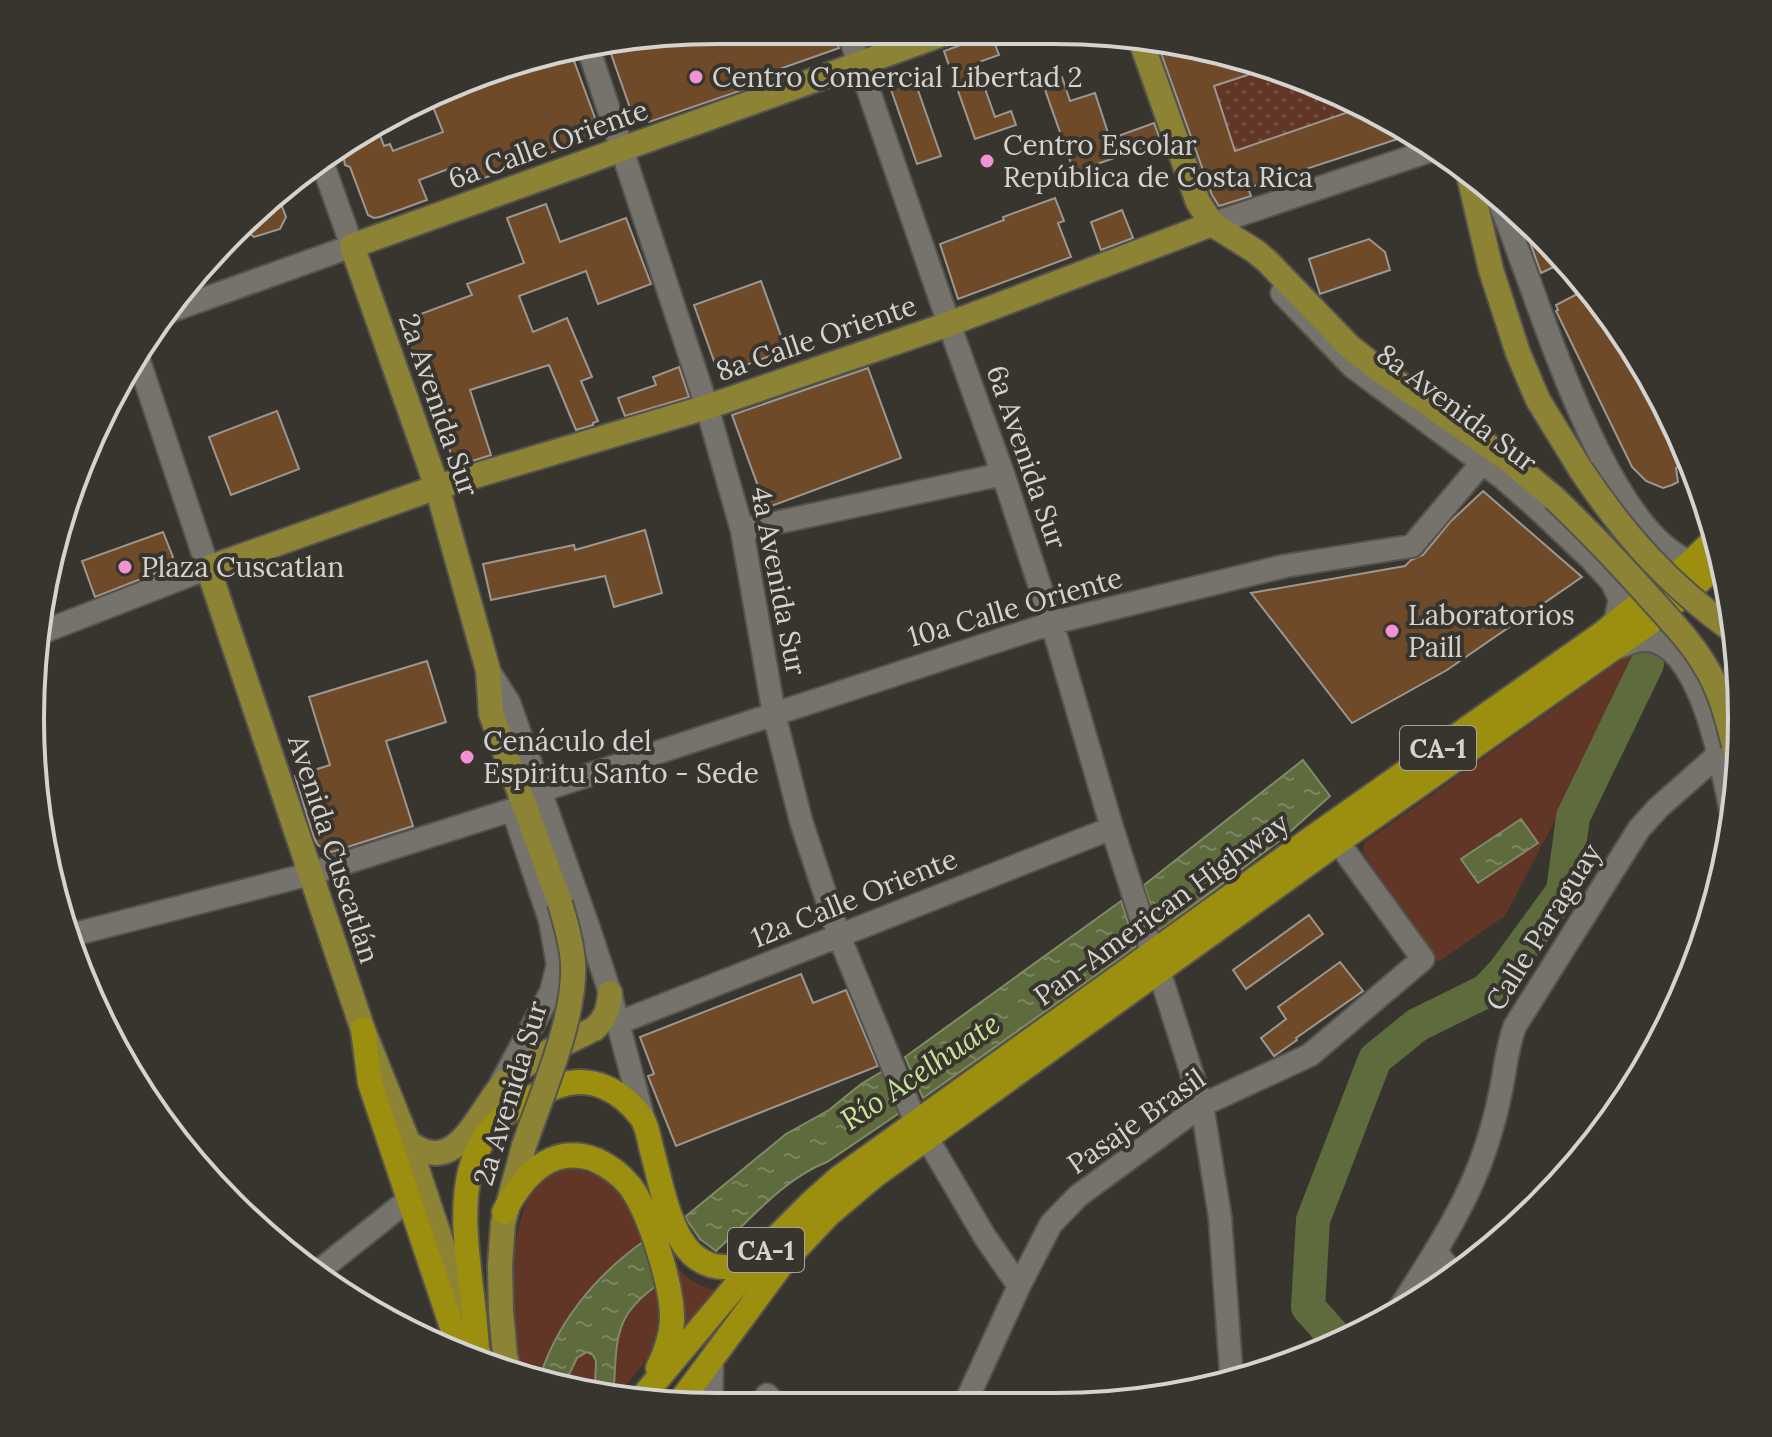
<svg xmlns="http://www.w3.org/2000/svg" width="1772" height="1437" font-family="Lora,serif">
  <defs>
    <pattern id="garden-dots" width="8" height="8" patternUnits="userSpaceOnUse" patternTransform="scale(2)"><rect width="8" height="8" fill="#613626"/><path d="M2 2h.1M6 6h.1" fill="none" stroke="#775244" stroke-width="1.8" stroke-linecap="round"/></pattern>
    <pattern id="water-ripples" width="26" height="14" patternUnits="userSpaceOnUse" patternTransform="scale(2)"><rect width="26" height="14" fill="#5d6b3d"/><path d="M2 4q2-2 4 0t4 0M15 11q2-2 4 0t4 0" fill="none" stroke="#7b8661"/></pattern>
  </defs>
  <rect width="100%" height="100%" fill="#38352f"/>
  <!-- green -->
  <path fill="#613626" d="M 1631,653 L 1632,655 L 1574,784 L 1505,916 L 1438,962 L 1363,853 L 1364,843 Z
    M 570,1169 C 616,1173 628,1203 644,1241 C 595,1276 556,1324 538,1383 L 520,1376 C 511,1324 507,1270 521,1219 C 525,1207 528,1195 537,1185 C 546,1176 558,1171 570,1169 Z
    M 673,1262 L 684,1275 L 699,1285 L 721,1292 L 676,1349 Z
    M 659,1284 C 660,1297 661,1310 660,1323 C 658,1351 634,1375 617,1396 L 563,1387 L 577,1358 L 587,1352 L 593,1355 L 596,1361 L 595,1384 L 614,1385 C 617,1336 616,1313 659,1284 Z"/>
  <!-- garden -->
  <path fill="url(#garden-dots)" d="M 1263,70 L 1317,82 L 1363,107 L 1235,151 L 1214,86 Z"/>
  <!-- water -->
  <path fill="url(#water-ripples)" stroke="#818a69" stroke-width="2" d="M 1303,760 L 1330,796 L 1282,839 L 1159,931 L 1144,885 Z
    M 1521,819 L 1538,843 L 1478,883 L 1461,859 Z
    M 1121,901 L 1136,947 L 923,1098 L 905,1057 Z
    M 883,1071 L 901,1112 L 827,1162 C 783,1179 750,1220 716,1251 L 700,1239 L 685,1217 L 786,1134 L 829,1110 L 861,1084 Z
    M 644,1241 L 659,1284 C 615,1314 617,1336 614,1385 L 595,1385 L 596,1361 L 593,1355 L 587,1352 L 577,1358 L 563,1387 L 538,1383 C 555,1324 595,1276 644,1241 Z"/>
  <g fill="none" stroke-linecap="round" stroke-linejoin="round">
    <!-- river -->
    <path stroke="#5d6b3d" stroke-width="34" d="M 1340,1343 L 1308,1307 L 1313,1220 L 1375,1059 L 1417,1025 L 1486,991 L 1504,972 L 1563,891 L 1573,817 L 1647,664"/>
  </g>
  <!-- building -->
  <path fill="#6f4a28" stroke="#9d9792" stroke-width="2" d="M 718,30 L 757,30 L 758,35 L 772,30 L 834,30 L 839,48 L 771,72 L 774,79 L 649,122 L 630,108 L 608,45 Z
    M 991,34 L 999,55 L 976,63 L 995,117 L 1011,111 L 1016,125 L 975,139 L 944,51 Z
    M 1158,45 L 1263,70 L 1214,86 L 1235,151 L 1363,107 L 1413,134 L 1248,188 L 1251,196 L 1219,206 L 1212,195 Z
    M 570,50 L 598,126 L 597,133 L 595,136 L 463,186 L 456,166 L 419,180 L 427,200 L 380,217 L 374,218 L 368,215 L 350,167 L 345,165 L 342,147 L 375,122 L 384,146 L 390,144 L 393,151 L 443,132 L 430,99 L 541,53 Z
    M 912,73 L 941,156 L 917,164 L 888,81 Z
    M 1062,77 L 1070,101 L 1095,93 L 1110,139 L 1154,123 L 1161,142 L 1074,172 L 1043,84 Z
    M 278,196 L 286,217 L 280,229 L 254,237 L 239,226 Z
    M 1055,198 L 1064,221 L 1058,223 L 1071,257 L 958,299 L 940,244 L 1004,220 L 1003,217 Z
    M 546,204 L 560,242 L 626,218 L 651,284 L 598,304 L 586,271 L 519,296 L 533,332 L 567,318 L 592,377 L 581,381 L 598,421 L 593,423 L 593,425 L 576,430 L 549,365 L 470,390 L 491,455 L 460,465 L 456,464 L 452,457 L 421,362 L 417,363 L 402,321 L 472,295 L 467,284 L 524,263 L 507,218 Z
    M 1122,210 L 1133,238 L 1101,250 L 1091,222 Z
    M 1520,215 L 1540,231 L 1562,263 L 1541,273 Z
    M 1369,239 L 1385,252 L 1390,270 L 1320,294 L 1309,259 Z
    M 761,281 L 786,350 L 719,375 L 694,305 Z
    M 1583,291 L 1671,414 L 1689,462 L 1676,468 L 1678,482 L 1672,485 L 1663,488 L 1646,481 L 1632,467 L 1556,311 L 1558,310 L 1556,305 Z
    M 679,367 L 689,397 L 625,416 L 618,398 L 656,385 L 653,377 Z
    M 868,368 L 901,458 L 766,508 L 732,415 Z
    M 277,411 L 299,469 L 231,495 L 209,437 Z
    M 1483,491 L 1582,577 L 1447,670 L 1352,723 L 1251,593 L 1405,566 L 1411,560 L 1423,555 L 1450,522 Z
    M 645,530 L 662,593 L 614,607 L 605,576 L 491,600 L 483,564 L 574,545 L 575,550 Z
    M 163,532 L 173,557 L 164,570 L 95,597 L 82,561 Z
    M 427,661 L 446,722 L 386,741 L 413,826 L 332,852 L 326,850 L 318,845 L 314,838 L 295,776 L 330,765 L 309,697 Z
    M 1309,915 L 1323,934 L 1246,989 L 1233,970 Z
    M 1340,962 L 1363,991 L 1296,1038 L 1297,1040 L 1274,1056 L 1261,1038 L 1286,1019 L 1278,1007 Z
    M 801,974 L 813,1003 L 846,990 L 878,1066 L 676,1146 L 648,1076 L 654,1074 L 640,1037 Z"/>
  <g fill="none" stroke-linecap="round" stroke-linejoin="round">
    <!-- minor casing -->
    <g stroke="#55534e" stroke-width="26">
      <path id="minor" d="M 848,31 L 949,324 L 1003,474 L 1052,623 L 1112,828 L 1152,952
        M 588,47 L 707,407 L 742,530 L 774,714 L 801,821 L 839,936 L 916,1123
        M 1495,194 C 1505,212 1511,233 1518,251 C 1548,329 1611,533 1691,562
        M 1212,224 L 1438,148
        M 1282,293 L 1353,367 L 1503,478 L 1537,508 L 1590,558 L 1612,582 L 1620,599 L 1616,619 L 1607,630
        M 165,313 L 352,246 L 322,162
        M 742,530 L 1003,474
        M 40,633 L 208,568 L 137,355
        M 1619,647 C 1626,645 1635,640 1642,640 C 1702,635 1724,779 1733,821
        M 488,670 L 509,703 L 589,929 L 610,993 L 644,1121
        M 1717,710 L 1739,665
        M 540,791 L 1052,623 L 1285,566 L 1412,546 L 1482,463
        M 71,935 L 310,874 L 524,806
        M 1159,971 L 1202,1105 L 1220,1217 L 1232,1383
        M 618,1023 L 1112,828
        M 501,1083 L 551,992 L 558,965 L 550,920 L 513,810
        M 927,1138 L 985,1237 L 1019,1286
        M 1436,1251 L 1454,1276
        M 315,1274 L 408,1200
        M 1398,1311 C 1430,1260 1467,1206 1486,1147 C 1491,1131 1496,1115 1499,1099 C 1505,1075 1506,1049 1515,1026 L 1639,829 L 1658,808 L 1719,754
        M 767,1395 L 777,1406
        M 711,1406 L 712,1360
        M 964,1406 L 1019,1286 L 1051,1224 L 1078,1196 L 1202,1105 L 1310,1055 L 1423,959 L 1338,842"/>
    </g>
    <!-- major casing -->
    <g stroke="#55534e" stroke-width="28">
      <path id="major" d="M 1141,41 L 1198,202 L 1212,224 L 1255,251 L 1267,261 L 1350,347 L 1378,369 L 1510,461 L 1554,498
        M 1468,172 L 1491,270 L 1518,353 L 1538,400 L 1581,470
        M 1734,745 L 1738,765
        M 560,903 L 491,714 L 488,670 L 437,487 L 352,246 L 951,31
        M 408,1142 C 461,1182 479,1102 512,1075 C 536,1056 567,1042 594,1029 C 606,1019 609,1008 610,993
        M 481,1361 L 408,1142 L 363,1030 L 208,568 L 437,487 L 707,407 L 949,324 L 1212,224
        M 509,1372 L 505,1355 L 501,1311 L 500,1265 L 503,1223 L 524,1146"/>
    </g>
    <!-- highway casing -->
    <g stroke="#55534e" stroke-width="28">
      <path id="highway" d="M 363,1030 L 370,1083 L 461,1354
        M 504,1212 C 523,1176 551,1143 596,1160 C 609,1166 621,1175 630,1186 C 650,1213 673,1288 672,1321 C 671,1338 665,1354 658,1368
        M 477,1350 C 472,1244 426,1131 558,1086 C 592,1074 622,1091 642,1118 C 647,1126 649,1138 651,1147 C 660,1178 668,1231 692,1254 C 713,1273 736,1269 759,1258
        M 640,1400 L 775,1239 L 812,1202 L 839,1178 L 1312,838 L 1603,633 L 1691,562 L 1717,537
        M 677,1406 L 782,1264 L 829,1214 L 874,1176 L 1338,842 L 1652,621 L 1722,562"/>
    </g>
    <!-- minor -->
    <use href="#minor" stroke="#76726c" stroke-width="22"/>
    <!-- major -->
    <use href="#major" stroke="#8d8334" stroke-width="24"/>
    <!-- highway -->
    <use href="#highway" stroke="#9c8e0f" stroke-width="24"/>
    <!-- major-bridge casing -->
    <g stroke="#55534e" stroke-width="28" stroke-linecap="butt">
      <path id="major-bridge" d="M 1581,470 C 1625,536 1669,585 1733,631
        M 1554,498 C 1589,531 1621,565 1653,601 C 1671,621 1690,641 1704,664 C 1720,689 1727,717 1734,745
        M 524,1146 C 542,1093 576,1018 573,963 C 572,942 565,922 560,903"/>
    </g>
    <!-- major-bridge -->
    <use href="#major-bridge" stroke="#8d8334" stroke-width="24"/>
  </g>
  <!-- markers -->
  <g fill="#f391d6" stroke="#38352f" stroke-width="3">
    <circle cx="696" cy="77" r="8"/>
    <circle cx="987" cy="161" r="8"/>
    <circle cx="125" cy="567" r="8"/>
    <circle cx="1392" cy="631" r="8"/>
    <circle cx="467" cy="757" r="8"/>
  </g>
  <g text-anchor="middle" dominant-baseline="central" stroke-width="8" stroke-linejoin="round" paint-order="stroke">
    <!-- shield labels -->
    <g fill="#38352f" stroke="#a5a49f" stroke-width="2">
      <rect x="1400" y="726" width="76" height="44" rx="6"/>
      <rect x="728" y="1228" width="76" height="44" rx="6"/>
    </g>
    <g font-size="26" font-weight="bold" fill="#d4d3cf">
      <text x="1438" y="748">CA-1</text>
      <text x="766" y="1250">CA-1</text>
    </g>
    <!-- poi labels -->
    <g font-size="28" fill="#d4d3cf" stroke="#38352f" text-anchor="start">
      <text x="712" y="77">Centro Comercial Libertad 2</text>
      <text x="1003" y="145">Centro Escolar<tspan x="1003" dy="32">República de Costa Rica</tspan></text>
      <text x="141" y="567">Plaza Cuscatlan</text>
      <text x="1408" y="615">Laboratorios<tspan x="1408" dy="32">Paill</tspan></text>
      <text x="483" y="741">Cenáculo del<tspan x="483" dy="32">Espiritu Santo - Sede</tspan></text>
    </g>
    <!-- street labels -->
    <g font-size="28" fill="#d4d3cf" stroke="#38352f">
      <text transform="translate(548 144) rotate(-20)">6a Calle Oriente</text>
      <text transform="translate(816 338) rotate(-19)">8a Calle Oriente</text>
      <text transform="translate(439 405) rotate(71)">2a Avenida Sur</text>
      <text transform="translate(1457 408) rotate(37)">8a Avenida Sur</text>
      <text transform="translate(1027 457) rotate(71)">6a Avenida Sur</text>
      <text transform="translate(779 581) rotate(79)">4a Avenida Sur</text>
      <text transform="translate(1015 607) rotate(-16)">10a Calle Oriente</text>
      <text transform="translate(334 849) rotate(72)">Avenida Cuscatlán</text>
      <text transform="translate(854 898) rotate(-22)">12a Calle Oriente</text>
      <text transform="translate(1161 909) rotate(-36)">Pan-American Highway</text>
      <text transform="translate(1543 927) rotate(-58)">Calle Paraguay</text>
      <text transform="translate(510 1093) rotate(-73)">2a Avenida Sur</text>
      <text transform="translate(1136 1121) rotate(-35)">Pasaje Brasil</text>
    </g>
    <!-- water labels -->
    <g font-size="30" font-style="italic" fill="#cce499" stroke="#38352f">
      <text transform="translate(920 1071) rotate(-34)">Río Acelhuate</text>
    </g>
  </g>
  <!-- crop -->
  <path d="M0 0H1772V1437H0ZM718 44H1054A674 674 0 0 1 1728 718V719A674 674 0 0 1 1054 1393H718A674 674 0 0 1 44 719V718A674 674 0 0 1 718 44Z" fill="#38352f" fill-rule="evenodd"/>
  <path fill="none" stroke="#d4d3cf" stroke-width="4" d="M718 44H1054A674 674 0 0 1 1728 718V719A674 674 0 0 1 1054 1393H718A674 674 0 0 1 44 719V718A674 674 0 0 1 718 44Z"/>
</svg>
